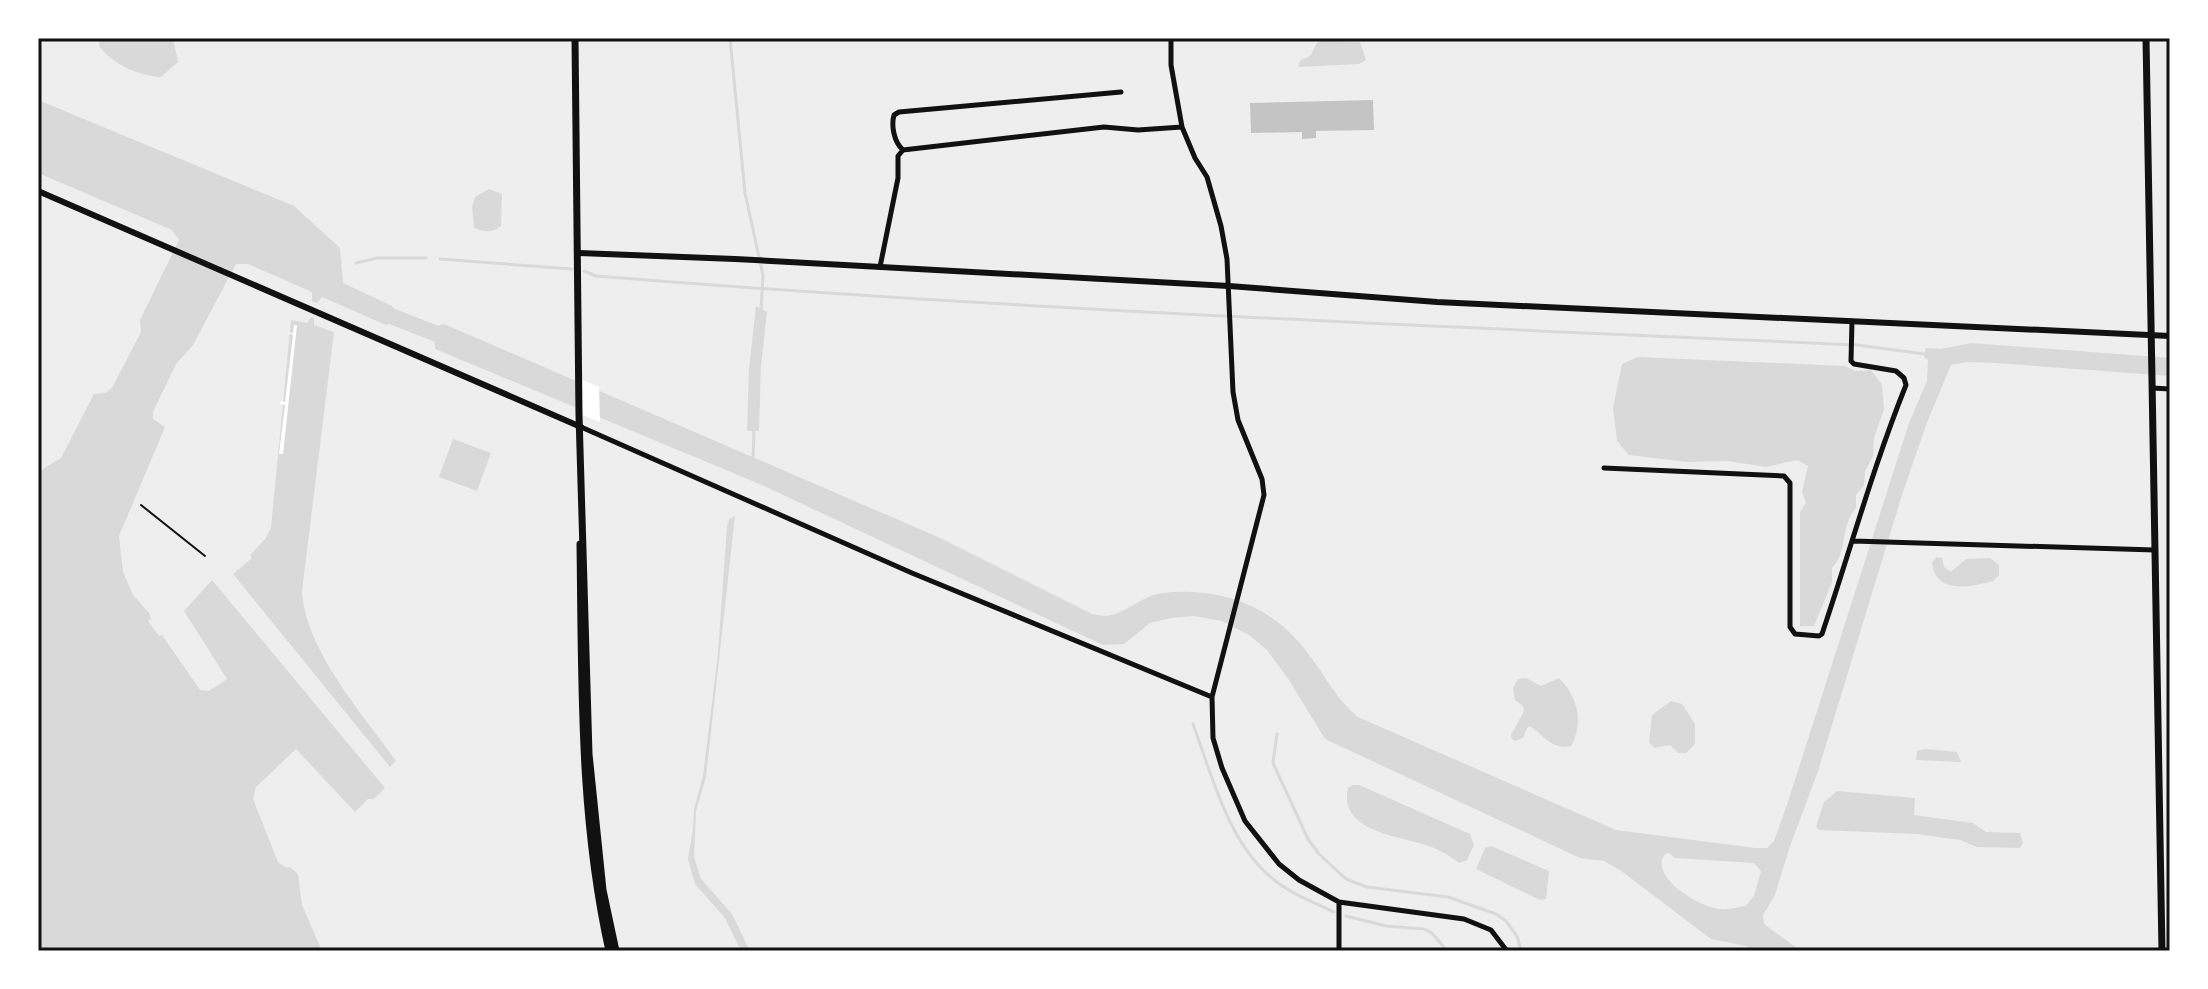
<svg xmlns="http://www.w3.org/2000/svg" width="2208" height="989" font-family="Overpass,sans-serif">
  <rect width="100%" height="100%" fill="#fff"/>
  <!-- green -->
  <path fill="#eee" d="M 38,38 L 2170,38 L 2170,951 L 38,951 Z"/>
  <!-- water -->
  <path fill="#d9d9d9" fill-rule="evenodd" d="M 100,38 L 173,38 L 178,62 L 161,77 C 139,76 112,64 99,46 Z
    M 1322,41 L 1360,42 L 1366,60 L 1359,64 L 1298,67 L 1300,61 L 1311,55 L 1317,43 Z
    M 38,100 L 294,206 L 340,248 L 343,283 L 392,306 L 394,313 L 398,317 L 396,321 L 386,325 L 322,297 L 317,303 L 312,301 L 312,292 L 248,264 L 236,264 L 193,345 L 176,364 L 153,412 L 153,419 L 165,427 L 119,536 L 123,572 L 133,595 L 149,613 L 151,619 L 148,621 L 159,636 L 162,635 L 200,690 L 209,691 L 227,679 L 184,611 L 212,580 L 385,788 L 374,799 L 368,799 L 355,812 L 296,749 L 256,787 L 253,799 L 278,862 L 287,868 L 290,867 L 298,874 L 302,905 L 322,951 L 38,951 L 38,472 L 61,458 L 94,394 L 105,393 L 112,388 L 141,332 L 140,320 L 179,240 L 172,230 L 38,173 Z
    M 489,189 L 502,194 L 501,226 C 492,233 484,232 474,228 L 472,207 L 475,197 Z
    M 756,306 L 767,312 L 761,366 L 759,431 L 747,431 L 749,369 Z
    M 311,317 L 314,318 L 314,325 L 334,332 L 302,591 C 305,650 363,714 396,761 L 390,767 L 233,574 L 252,558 L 250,555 L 266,538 L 271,528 L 291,320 L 307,323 Z
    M 424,323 L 434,327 L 444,324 L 938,537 L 1092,614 C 1098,615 1106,617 1111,615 C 1129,611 1142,596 1162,593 C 1224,586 1276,607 1312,659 C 1327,679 1338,701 1358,717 L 1616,830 L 1755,848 L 1767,848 L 1774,841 L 1788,802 L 1909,423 L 1927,381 L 1928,360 L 1924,357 L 1926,348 L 1941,349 L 1971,343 L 2170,358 L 2170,376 L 1996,363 L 1967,362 L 1951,365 L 1926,425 L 1901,498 L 1818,771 L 1789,849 L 1775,895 L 1763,915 L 1764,924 L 1801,951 L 1752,951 L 1746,946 L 1711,939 L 1620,870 L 1604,861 L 1580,858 L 1325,739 L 1289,680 L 1267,650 L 1249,635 L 1222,621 L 1194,616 L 1171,618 L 1150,623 L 1124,644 L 1103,645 L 762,485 L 435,349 C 436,338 430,335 421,330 ZM 1669,853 L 1675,858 L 1754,863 L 1761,871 L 1754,896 L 1746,906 C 1738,907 1729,910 1721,909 C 1701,908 1648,877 1665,854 Z
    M 1638,357 L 1845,366 L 1855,371 L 1871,370 L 1882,385 L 1884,409 L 1874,438 L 1873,456 L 1865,471 L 1864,485 L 1856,495 L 1856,508 C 1841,523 1847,554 1832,568 L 1832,582 L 1814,626 L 1800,626 L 1800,512 L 1806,503 L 1802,492 L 1808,466 L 1797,460 L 1766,467 L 1728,461 L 1687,462 L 1629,455 L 1617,441 L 1613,408 L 1622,364 Z
    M 453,439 L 491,453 L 477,491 L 439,477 Z
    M 735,516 L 706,777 L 696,811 L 694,857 L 701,879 L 732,914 L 750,951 L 741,951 L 725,918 L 695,884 L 688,859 L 693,829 L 694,809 L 703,776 L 718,653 L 727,527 L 729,519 Z
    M 1937,557 L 1942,558 L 1944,567 L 1951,572 L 1966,559 L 1990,558 L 1999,565 L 1999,575 L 1993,581 C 1970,587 1935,595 1932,562 Z
    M 1526,678 L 1541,686 L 1559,678 C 1578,697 1584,723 1571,746 C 1554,751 1543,735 1530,726 L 1527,728 L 1523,738 L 1515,741 L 1512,739 L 1511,735 L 1524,711 L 1523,706 L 1515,700 L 1513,688 L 1518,679 Z
    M 1671,701 L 1682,704 L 1695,724 L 1695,744 L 1686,753 L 1678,753 L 1670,745 L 1654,748 L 1649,742 L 1652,715 Z
    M 1925,749 L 1957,752 L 1961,762 L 1916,760 L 1917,751 Z
    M 1353,785 L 1359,785 L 1470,834 L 1474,845 L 1467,860 L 1459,863 C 1449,855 1437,848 1425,845 C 1398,836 1338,831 1348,788 Z
    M 1837,791 L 1915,798 L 1914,815 L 1973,823 L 1986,832 L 2020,833 L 2023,843 L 2020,848 L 1977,847 L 1960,840 L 1917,834 L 1819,830 L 1816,827 L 1824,802 Z
    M 1491,846 L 1549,871 L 1546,899 L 1540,900 L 1476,869 L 1485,848 Z"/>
  <!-- pier -->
  <path fill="#fff" d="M 294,325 L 297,325 L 283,454 L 279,454 L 285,405 L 280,404 L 280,401 L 285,402 L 293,335 L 286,332 L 293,333 Z
    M 578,378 L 599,387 L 600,422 L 578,413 Z"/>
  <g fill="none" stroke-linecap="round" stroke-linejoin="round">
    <!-- stream -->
    <path stroke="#d9d9d9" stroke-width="3" d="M 730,38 L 745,193 L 763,275 L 761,311
      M 440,259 L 572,269
      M 356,263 L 377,258 L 426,258
      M 584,271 L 596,276 C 1016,310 1437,326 1857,345 L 1925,354
      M 753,459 L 754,430
      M 1193,724 C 1212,775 1228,843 1273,879 C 1290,893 1313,902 1334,912
      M 1277,734 L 1273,763 L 1308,839 L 1319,854 L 1346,879 L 1367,887 L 1448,897 L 1496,914 L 1506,921 L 1517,936 L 1521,951
      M 1346,916 L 1386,926 L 1424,929 L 1432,933 L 1447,951"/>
    <!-- river -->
    <path stroke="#d9d9d9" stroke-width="16" d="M 378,311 L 442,336"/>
  </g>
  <!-- building -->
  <path fill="#c4c4c4" d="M 1373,100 L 1374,130 L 1316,131 L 1316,138 L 1302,139 L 1302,132 L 1251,133 L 1250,103 Z"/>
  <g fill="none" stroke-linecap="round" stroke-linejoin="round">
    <!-- path -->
    <path stroke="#111" stroke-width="2" d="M 141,505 L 205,556"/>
    <!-- minor -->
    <path stroke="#111" stroke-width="5" d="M 1171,38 L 1171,65 L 1182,127 L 1195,158 L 1207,177 L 1221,226 L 1227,259 L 1233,392 L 1238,420 L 1262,479 L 1264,495 L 1212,697 L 1213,738 L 1222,768 L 1245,821 L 1279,864 L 1299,880 L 1339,902 L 1464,919 L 1491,930 L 1507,951
      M 903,150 C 894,142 891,126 894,115 L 899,112 L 1121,92
      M 880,267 L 898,178 L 898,156 L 903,150 L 1104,127 L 1138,130 L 1182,127
      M 2152,388 L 2170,389
      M 581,427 L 912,573 L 1212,697
      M 1604,468 L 1784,476 L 1790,483 L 1790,627 L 1795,634 L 1819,636 L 1822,634 C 1850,551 1873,467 1906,385 L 1904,378 L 1896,371 L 1854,364 L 1851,361 L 1852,321
      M 1853,541 L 2155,550
      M 1339,951 L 1339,902"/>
    <!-- tertiary -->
    <path stroke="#111" stroke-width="6" d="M 38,191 L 581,427
      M 579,253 L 735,259 L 1229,286 L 1437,302 L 2170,336"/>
    <!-- secondary -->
    <path stroke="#111" stroke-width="7" d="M 575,38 L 579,415 L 589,754 L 603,890 L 616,951
      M 2146,38 L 2162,951
      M 580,544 C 582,681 579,817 609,951"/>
  </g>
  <!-- border -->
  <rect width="2208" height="989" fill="none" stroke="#ffffff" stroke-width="80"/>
  <rect x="40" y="40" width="2128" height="909" fill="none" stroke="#111" stroke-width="3"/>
</svg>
